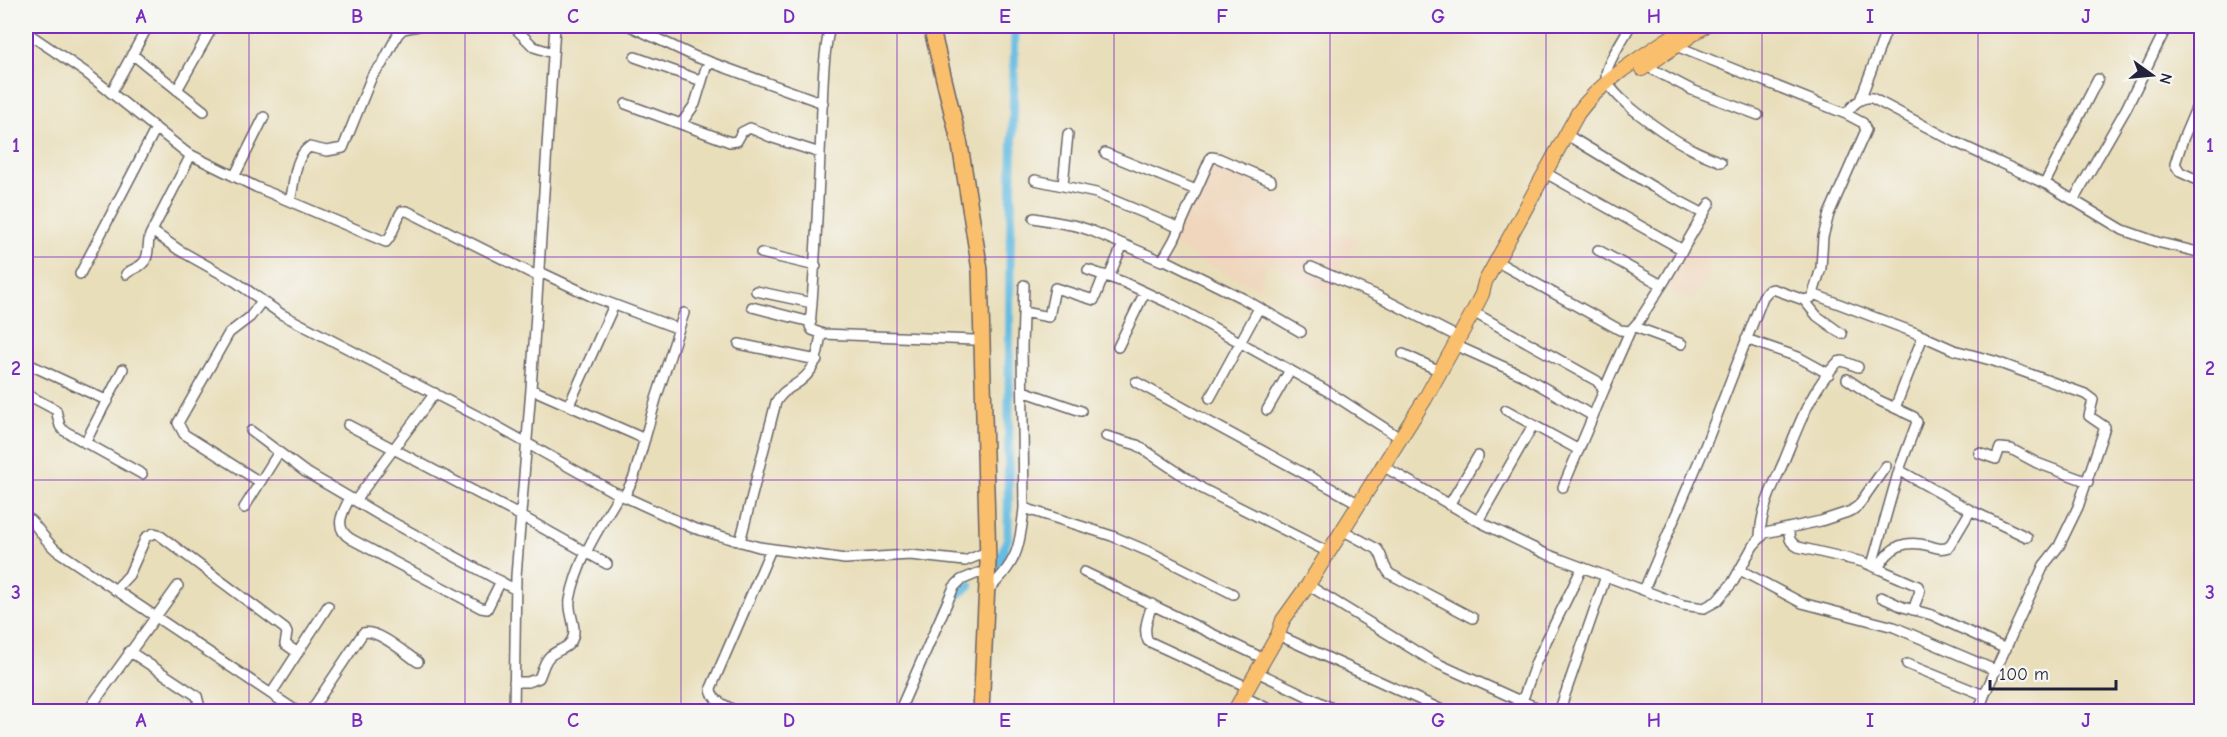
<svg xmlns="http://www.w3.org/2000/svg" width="2227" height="737" font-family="'Comic Neue',sans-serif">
  <rect width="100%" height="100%" fill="#f6f6f2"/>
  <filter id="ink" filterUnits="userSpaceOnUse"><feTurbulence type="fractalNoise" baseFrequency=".0167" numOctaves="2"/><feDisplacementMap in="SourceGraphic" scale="12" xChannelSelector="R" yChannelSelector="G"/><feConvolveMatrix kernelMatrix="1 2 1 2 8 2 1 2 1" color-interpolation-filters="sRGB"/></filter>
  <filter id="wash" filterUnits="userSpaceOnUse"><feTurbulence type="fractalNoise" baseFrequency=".008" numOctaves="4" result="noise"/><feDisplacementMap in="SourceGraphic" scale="24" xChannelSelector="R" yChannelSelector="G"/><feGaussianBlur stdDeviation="1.35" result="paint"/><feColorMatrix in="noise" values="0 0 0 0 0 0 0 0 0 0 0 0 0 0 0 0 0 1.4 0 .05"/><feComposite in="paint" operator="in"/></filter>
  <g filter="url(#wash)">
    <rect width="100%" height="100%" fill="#e9deba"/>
    <!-- built -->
    <path fill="#efd6bc" d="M 1205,159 L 1232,170 L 1308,220 L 1358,241 L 1324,293 L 1269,261 L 1258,289 L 1171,245 Z
      M 1682,248 L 1713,266 L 1692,301 L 1659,286 Z"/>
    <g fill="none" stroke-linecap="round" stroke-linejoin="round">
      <!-- canal -->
      <path stroke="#65bce2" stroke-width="9" d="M 988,575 L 1000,560 L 1008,537 L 1010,262 L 1015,26
        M 947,613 L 955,597 L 970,585
        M 907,712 L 928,655"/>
    </g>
  </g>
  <g filter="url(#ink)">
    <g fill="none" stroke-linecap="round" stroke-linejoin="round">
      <!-- minor casing -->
      <g stroke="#686467" stroke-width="12">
        <path id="minor" d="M 513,26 L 534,47 L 553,53
          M 630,26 L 696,57 L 823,103
          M 830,26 C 822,60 823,96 821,132 C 818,196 816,261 810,326 L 812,330 L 823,334 L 974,340
          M 1630,26 C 1624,38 1607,62 1606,75 C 1605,95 1671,138 1688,147 C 1698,153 1710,157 1721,162
          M 2190,26 L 2202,32
          M 26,32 L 85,72 L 187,153 L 256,187 L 386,242 C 394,234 395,221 402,211 L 407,211 L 539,277
          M 132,54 L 204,111
          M 635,57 L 702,81
          M 1646,66 L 1692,90 L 1758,115
          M 177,90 L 213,26
          M 111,93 L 148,26
          M 2202,94 L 2183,139 L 2175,164 L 2180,172 L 2202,182
          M 1860,100 L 1888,26
          M 626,104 L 730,142 L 737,141 L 742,132 L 750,128 L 773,138 L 820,153
          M 1846,114 C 1852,106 1860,96 1872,98 L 1955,142 L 2048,185 L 2123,230 L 2157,242 L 2202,253
          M 681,124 L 695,104 L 708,61
          M 1572,138 L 1653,187 L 1704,214
          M 1105,153 L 1196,190
          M 1551,176 L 1683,250
          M 234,177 L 264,117
          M 1035,180 L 1096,193 L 1180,228
          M 2045,183 L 2098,79
          M 1063,185 L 1068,134
          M 2074,199 L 2126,109 L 2167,26
          M 290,201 C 295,184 293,159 309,147 L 327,151 L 343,148 L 372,76 L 382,64 L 398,34 L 403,29 L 418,26
          M 1034,218 L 1077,226 L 1092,231 L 1162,261 L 1174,240 L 1211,157 L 1218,158 L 1271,181
          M 152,231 L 179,250 L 236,282 L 281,314 L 489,422 L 612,491 L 693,528 L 759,547 L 845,559 L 910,555 L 965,561 L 987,552
          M 1598,250 L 1662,285
          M 761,253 L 816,266
          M 1163,259 L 1244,299 L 1301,332
          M 1503,265 L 1620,330 L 1630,331 L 1639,321 L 1665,280 L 1710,203
          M 1311,267 L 1378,296 L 1460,338
          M 1088,270 L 1123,282 L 1173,305 L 1329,392 L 1400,438
          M 540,272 L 591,296 L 679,329
          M 80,274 L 155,130
          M 126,274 C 131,269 139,268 143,263 C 150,257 147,243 150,235 L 191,155
          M 1109,277 L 1123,244
          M 756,291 L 812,303
          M 1813,294 L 1916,333 L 1954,350 L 1994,361 L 2085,394 L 2093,400 L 2089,416 L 2105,427 L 2078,507 L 2059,546 L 2044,565 L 1986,691 L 1978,712
          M 1804,300 L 1817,316 L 1842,334
          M 752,307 L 811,322
          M 1023,312 L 1049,317 L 1055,288 L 1094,300 L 1104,275
          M 1473,312 L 1597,381 L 1604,390 L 1563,487
          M 1635,327 L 1682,344
          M 1746,339 L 1798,357 L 1829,374
          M 739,344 L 817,360
          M 1455,345 L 1522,375 L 1593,416
          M 1118,347 L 1145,292
          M 1403,354 L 1440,371
          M 26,363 L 108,401
          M 1847,379 L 1878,400 L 1914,417 L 1917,422 L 1899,470 L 1872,565
          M 1136,382 L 1358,503
          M 531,389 L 645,439
          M 1604,390 L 1630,331
          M 1023,391 L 1081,411
          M 26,394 L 56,410 L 60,426 L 63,430 L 142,474
          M 1210,398 L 1259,308
          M 569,405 L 614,305
          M 1895,408 L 1923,336
          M 1267,410 L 1290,370
          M 1506,410 L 1579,450
          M 348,425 L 521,516 L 607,564
          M 251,431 L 304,471 L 381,516 L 516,590
          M 1106,436 L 1137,445 L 1203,489 L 1328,552
          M 85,443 L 123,369
          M 1979,453 L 1996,459 L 2000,448 L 2011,449 L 2037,463 L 2088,482
          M 1381,465 L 1480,522 L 1544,553 L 1683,605 L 1704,608 L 1717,601 L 1733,582 L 1753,546 L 1765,533 L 1821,521 L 1851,511 L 1858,506 L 1886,466
          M 1899,470 L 1968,509 L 2027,537
          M 260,482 L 184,434 L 178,423 L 229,333 L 250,317 L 262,301
          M 624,497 L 634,477 L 656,399 L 684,313
          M 350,498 C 342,513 333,528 351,539 L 481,608 L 487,609 L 501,581
          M 355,501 L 435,393
          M 1449,505 L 1478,456
          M 244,508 L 279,452
          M 1024,508 L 1112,536 L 1150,552 L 1233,594
          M 26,516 C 38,526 44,540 56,550 L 298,712
          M 1478,521 L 1533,425
          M 1789,529 C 1789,538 1789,542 1798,547 L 1863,562 L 1918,586 L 1920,591 L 1913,610
          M 1342,530 L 1377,549 C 1384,557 1382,566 1390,574 L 1473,618
          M 1760,536 C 1761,509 1773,486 1784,461 C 1798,427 1811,389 1838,362 L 1843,361 L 1858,367
          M 740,542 L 776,402 C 781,394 785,391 793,386 C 816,372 817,359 821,334
          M 1878,568 C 1890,546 1905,539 1930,546 C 1937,548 1941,550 1949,547 L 1971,510
          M 1740,570 L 1802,603 L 1894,627 L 1995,670
          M 1084,572 L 1256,655
          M 1308,585 L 1432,661 L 1518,700 L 1550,712
          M 115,590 L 129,575 L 146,537 L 154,533 L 158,534 L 285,629 L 287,633 L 285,644 L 298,653
          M 1644,590 L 1704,449 L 1763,297 L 1769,290 L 1773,289 L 1804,300 L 1811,298 L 1813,294 L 1821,268 L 1823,237 L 1829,214 L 1866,130 L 1863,123 L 1846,114 L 1676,46
          M 987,591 C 1017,563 1020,548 1024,508 L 1022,346 L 1024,285
          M 1881,597 L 1903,607 L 1932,615 L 2006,649
          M 1152,604 C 1149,616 1142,629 1148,641 L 1241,684
          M 1278,635 L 1440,709
          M 129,651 L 197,696 L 199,704 L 195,712
          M 1907,664 L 1984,695
          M 1255,671 L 1340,712
          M 514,682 L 528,682 L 539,678 C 542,672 544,662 549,657 C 557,649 570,649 573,637 C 577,626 568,613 570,600 C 577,561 599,528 619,495
          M 271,694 L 328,606
          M 1242,696 L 1275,712
          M 87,712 L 178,586
          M 310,712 L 363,633 C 377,628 406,654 418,662
          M 514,712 L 516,576 L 531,389 L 555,26
          M 739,712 C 728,707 711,701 711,688 L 771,549
          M 899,712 L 954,587 L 961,580 L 978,573
          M 1512,712 L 1518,700 L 1524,696 L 1536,662 L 1582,568
          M 1559,712 L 1606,576"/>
      </g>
      <!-- primary casing -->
      <g stroke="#686467" stroke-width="16">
        <path id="primary" d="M 1642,69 L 1705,26
          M 1234,712 L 1278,635 L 1283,620 L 1308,585 L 1425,399 L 1473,312 L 1482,294 L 1485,282 L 1578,113 C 1603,78 1652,50 1688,26"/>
      </g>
      <!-- trunk casing -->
      <g stroke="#686467" stroke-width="18">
        <path id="trunk" d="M 931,26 L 960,145 L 980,270 L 988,562 L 981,712"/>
      </g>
      <!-- minor -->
      <use href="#minor" stroke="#fff" stroke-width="9"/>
      <!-- primary -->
      <use href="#primary" stroke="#f9bf6d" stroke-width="14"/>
      <!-- trunk -->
      <use href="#trunk" stroke="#f9bf6d" stroke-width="15"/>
    </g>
  </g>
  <!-- grid -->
  <path fill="none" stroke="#7b2cbf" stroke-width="1.5" stroke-opacity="0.55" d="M 249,26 L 249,712M 465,26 L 465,712M 681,26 L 681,712M 897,26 L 897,712M 1114,26 L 1114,712M 1330,26 L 1330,712M 1546,26 L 1546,712M 1762,26 L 1762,712M 1978,26 L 1978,712M 26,257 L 2202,257M 26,480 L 2202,480"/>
  <!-- margin -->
  <rect width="2227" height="737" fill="none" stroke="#f6f6f2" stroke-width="66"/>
  <!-- north arrow -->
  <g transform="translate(2152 75) rotate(105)" stroke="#f6f6f2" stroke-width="4.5" paint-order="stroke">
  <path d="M0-4.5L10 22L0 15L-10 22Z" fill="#22223b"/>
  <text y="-9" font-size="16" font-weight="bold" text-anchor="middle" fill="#22223b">N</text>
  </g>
  <!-- scale -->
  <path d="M1990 680v9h126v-9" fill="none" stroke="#22223b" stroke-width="3"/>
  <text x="1999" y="680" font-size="18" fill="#22223b" stroke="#f6f6f2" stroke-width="4.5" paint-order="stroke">100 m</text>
  <rect x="33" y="33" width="2161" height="671" fill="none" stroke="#7b2cbf" stroke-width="2"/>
  <g font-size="20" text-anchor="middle" font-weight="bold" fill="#7b2cbf">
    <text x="141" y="23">A</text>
    <text x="357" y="23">B</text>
    <text x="573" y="23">C</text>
    <text x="789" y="23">D</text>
    <text x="1005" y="23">E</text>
    <text x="1222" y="23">F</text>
    <text x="1438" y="23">G</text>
    <text x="1654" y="23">H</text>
    <text x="1870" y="23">I</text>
    <text x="2086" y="23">J</text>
    <text x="16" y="152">1</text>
    <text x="2210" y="152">1</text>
    <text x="16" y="375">2</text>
    <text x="2210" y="375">2</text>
    <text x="16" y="599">3</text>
    <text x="2210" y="599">3</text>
    <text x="141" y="727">A</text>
    <text x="357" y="727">B</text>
    <text x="573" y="727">C</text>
    <text x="789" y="727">D</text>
    <text x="1005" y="727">E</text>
    <text x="1222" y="727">F</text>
    <text x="1438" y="727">G</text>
    <text x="1654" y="727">H</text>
    <text x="1870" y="727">I</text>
    <text x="2086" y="727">J</text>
  </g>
</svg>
